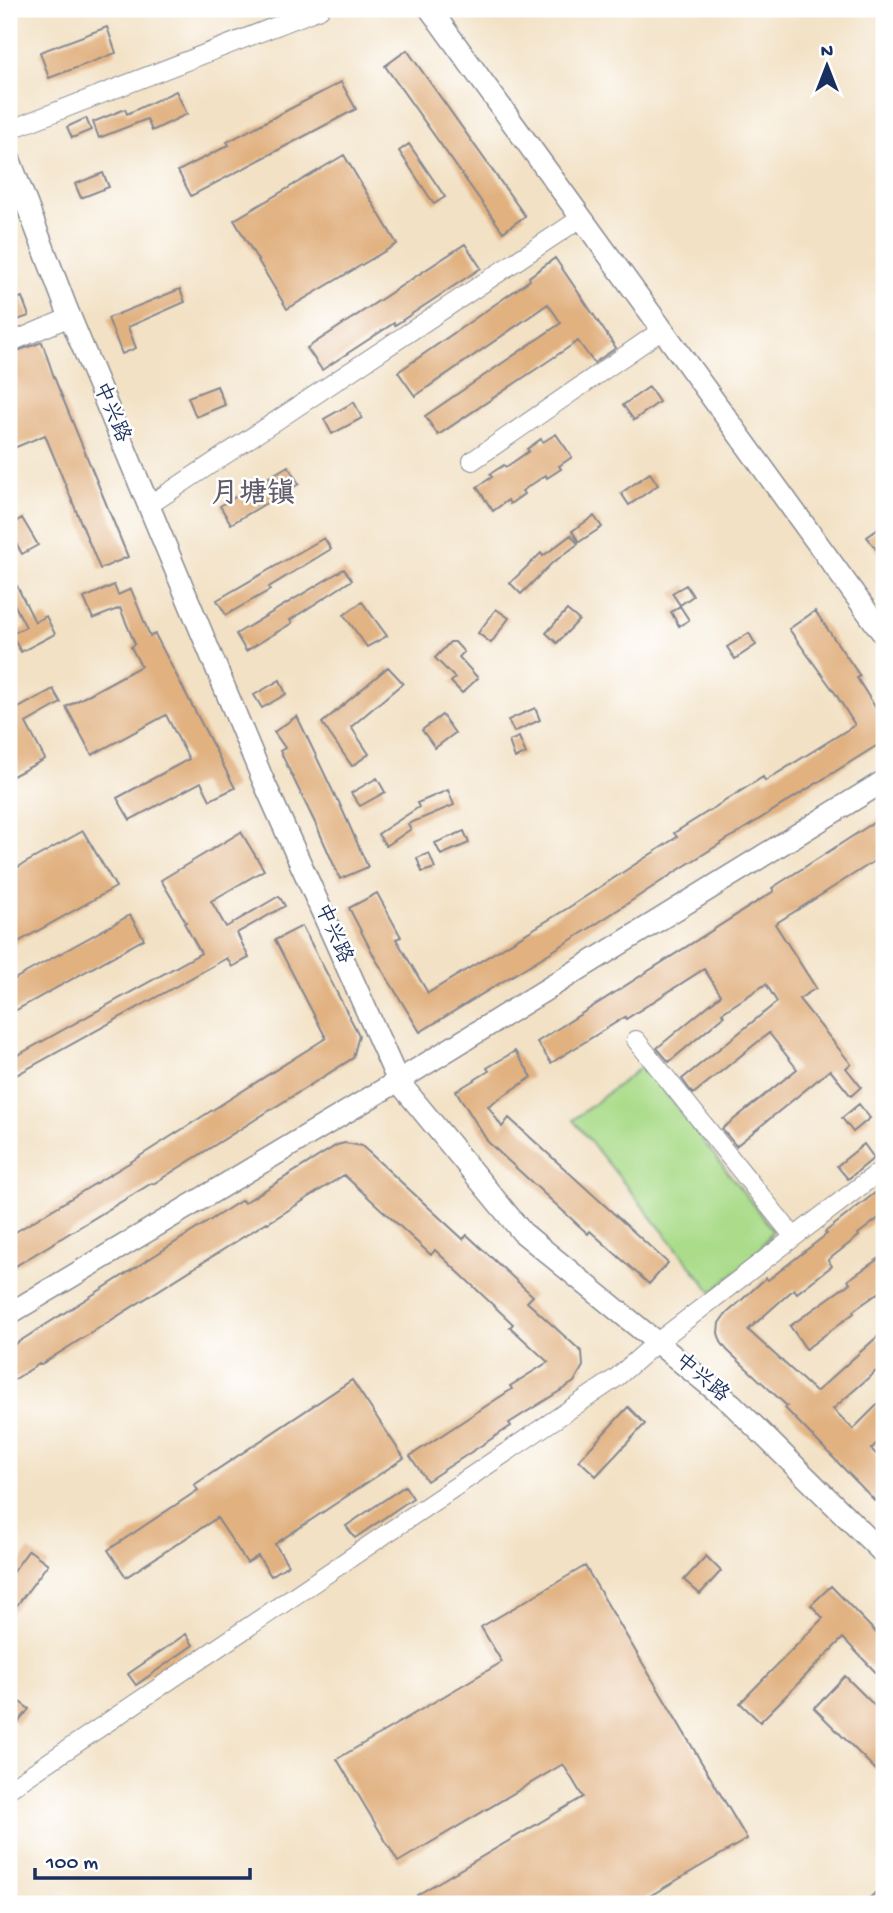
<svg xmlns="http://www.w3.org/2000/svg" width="893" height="1913" font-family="'Gochi Hand','LXGW WenKai TC',sans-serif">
  <rect width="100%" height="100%" fill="#fff"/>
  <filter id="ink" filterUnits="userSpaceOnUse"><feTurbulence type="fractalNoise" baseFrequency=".0143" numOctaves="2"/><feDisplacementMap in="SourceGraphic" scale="14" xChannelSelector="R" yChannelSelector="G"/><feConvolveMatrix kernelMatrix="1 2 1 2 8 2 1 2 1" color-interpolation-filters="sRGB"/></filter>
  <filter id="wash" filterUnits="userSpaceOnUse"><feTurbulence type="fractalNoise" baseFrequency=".00686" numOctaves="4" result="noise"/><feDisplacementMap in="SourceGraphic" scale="28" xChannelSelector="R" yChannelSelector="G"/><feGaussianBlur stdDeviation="1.57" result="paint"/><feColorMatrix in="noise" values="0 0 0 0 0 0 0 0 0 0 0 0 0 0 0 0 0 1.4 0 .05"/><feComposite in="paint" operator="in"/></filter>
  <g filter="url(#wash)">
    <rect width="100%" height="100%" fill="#f2e1c4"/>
    <!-- green -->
    <path fill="#aadc8a" stroke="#628674" stroke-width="2" d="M 644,1065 L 773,1230 L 757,1254 L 712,1292 L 573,1120 Z"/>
    <g id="blocks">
      <!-- building -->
      <path fill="#e1b180" d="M 107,27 L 116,53 L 49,78 L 40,52 Z
        M 407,50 L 525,216 L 503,232 L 385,66 Z
        M 341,82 L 356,109 L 191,196 L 178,171 L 229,145 L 227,142 Z
        M 176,91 L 187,114 L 152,131 L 147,119 L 99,138 L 93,122 L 125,109 L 127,114 Z
        M 86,118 L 91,130 L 72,138 L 67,127 Z
        M 409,144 L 445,197 L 434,204 L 399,151 Z
        M 344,155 L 397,244 L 287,309 L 234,220 Z
        M 103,173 L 109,187 L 81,198 L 75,184 Z
        M 465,244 L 481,268 L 395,325 L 394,323 L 322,370 L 307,348 Z
        M 555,258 L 616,348 L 594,363 L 578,341 L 438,435 L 425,416 L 561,323 L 548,304 L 415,396 L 398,372 L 530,280 L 529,277 Z
        M 180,289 L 185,302 L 128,327 L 136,348 L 122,354 L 108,318 Z
        M 22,297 L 29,316 L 9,323 L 9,302 Z
        M 42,342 L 54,377 L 128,557 L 100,569 L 45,435 L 9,450 L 9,354 Z
        M 217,386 L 225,405 L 196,417 L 188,397 Z
        M 649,387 L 659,402 L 634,420 L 623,405 Z
        M 354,402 L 362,418 L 332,434 L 324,419 Z
        M 556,434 L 572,457 L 559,466 L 561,469 L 547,478 L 546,475 L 522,491 L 524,494 L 510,504 L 508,500 L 493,511 L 477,487 L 492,477 L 490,474 L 504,465 L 506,467 L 529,451 L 527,449 L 541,439 L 543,442 Z
        M 288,466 L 299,484 L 231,524 L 220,506 Z
        M 650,473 L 658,485 L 629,505 L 621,493 Z
        M 594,516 L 602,527 L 579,542 L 572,531 Z
        M 22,518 L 38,545 L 22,554 L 9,530 L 9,526 Z
        M 884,525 L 884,560 L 867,537 Z
        M 571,535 L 578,544 L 551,564 L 521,594 L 510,583 L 541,553 L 543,556 Z
        M 324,538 L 331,549 L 269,587 L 270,590 L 226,615 L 217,600 Z
        M 344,569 L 352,580 L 290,620 L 292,623 L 246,651 L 236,634 Z
        M 114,585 L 118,595 L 131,589 L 150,636 L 155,634 L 235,788 L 210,800 L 201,782 L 130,820 L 117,798 L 189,759 L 166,715 L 92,755 L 66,707 L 141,666 L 131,647 L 135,644 L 120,608 L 93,619 L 84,598 Z
        M 686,585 L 693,596 L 680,605 L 672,593 Z
        M 17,586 L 35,622 L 46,616 L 55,634 L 21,652 L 11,634 L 26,627 L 9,594 L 9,591 Z
        M 362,602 L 387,636 L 367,647 L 344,615 Z
        M 680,606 L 689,620 L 679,626 L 671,612 Z
        M 496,609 L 509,618 L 491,643 L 478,633 Z
        M 567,610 L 579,620 L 557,643 L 546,633 Z
        M 815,611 L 860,676 L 857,678 L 884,721 L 884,741 L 683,867 L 587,930 L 420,1032 L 375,958 L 349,908 L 377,893 L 401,937 L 396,939 L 428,993 L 568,908 L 677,837 L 674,833 L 763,777 L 765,781 L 855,725 L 835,693 L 789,629 Z
        M 749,633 L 756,645 L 735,659 L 727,647 Z
        M 450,642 L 455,642 L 464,652 L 459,657 L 478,678 L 462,693 L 451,682 L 455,678 L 435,658 Z
        M 388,667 L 403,683 L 351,727 L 369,754 L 352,766 L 322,723 Z
        M 280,680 L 286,694 L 262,708 L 254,695 Z
        M 53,689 L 61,703 L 26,723 L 45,759 L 9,778 L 9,713 Z
        M 535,708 L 540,720 L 514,732 L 508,720 Z
        M 442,715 L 455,733 L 435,748 L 422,730 Z
        M 297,716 L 337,800 L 338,800 L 368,867 L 340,879 L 318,829 L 280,751 L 285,748 L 274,732 Z
        M 519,737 L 526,754 L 515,758 L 509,741 Z
        M 377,778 L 385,792 L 360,806 L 351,793 Z
        M 448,790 L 454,805 L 408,824 L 411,829 L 386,846 L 378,834 L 419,807 L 417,803 Z
        M 884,816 L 884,855 L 775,924 L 816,988 L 799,999 L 851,1064 L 846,1068 L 861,1087 L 851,1096 L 830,1070 L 736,1146 L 722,1129 L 797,1069 L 769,1033 L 693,1094 L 682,1079 L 777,1002 L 766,984 L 722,1013 L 724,1016 L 669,1062 L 657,1048 L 721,995 L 704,969 L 626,1019 L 625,1017 L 551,1063 L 537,1042 L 774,891 L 772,888 Z
        M 83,831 L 116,887 L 9,947 L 9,872 Z
        M 464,831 L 469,843 L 441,855 L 435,843 Z
        M 241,832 L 264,870 L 211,901 L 226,927 L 279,896 L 285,906 L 237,933 L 249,958 L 232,967 L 227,958 L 9,1079 L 9,1060 L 201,953 L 184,923 L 186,922 L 161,880 Z
        M 429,853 L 435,868 L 422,872 L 417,858 Z
        M 130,915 L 144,939 L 9,1014 L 9,982 Z
        M 302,926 L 359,1035 L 353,1058 L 153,1184 L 152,1183 L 9,1270 L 9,1236 L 129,1163 L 326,1038 L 275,940 Z
        M 515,1051 L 532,1077 L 488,1106 L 502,1127 L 509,1118 L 668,1263 L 649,1284 L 590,1231 L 588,1234 L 488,1142 L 456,1091 L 489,1071 L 487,1068 Z
        M 859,1104 L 870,1118 L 853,1132 L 842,1118 Z
        M 345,1143 L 362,1146 L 463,1239 L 467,1235 L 533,1296 L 527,1302 L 582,1352 L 583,1366 L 574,1382 L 509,1423 L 511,1426 L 427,1481 L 410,1456 L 512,1389 L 510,1386 L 548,1362 L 510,1327 L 513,1324 L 435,1250 L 431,1255 L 344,1175 L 268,1223 L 267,1222 L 40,1365 L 39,1364 L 9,1383 L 9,1348 L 242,1200 L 244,1203 L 337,1145 Z
        M 864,1144 L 874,1158 L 848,1179 L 837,1166 Z
        M 884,1186 L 884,1214 L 858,1234 L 859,1236 L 828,1260 L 832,1266 L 797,1293 L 794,1289 L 748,1330 L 816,1392 L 877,1337 L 884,1344 L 884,1364 L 833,1409 L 853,1429 L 884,1398 L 884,1436 L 871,1449 L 884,1462 L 884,1510 L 785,1408 L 787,1406 L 727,1350 L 721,1342 L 718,1333 L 719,1323 L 724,1316 L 766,1278 L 768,1280 L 827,1234 L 825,1232 Z
        M 884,1255 L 884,1289 L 853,1311 L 854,1313 L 806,1349 L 790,1326 L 850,1283 L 848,1280 Z
        M 352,1380 L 404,1458 L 275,1544 L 288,1565 L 271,1576 L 258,1556 L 247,1563 L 217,1518 L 126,1577 L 108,1550 L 198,1490 L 194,1485 Z
        M 628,1407 L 645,1424 L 596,1476 L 579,1460 Z
        M 405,1486 L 413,1498 L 355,1538 L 346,1526 Z
        M 29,1550 L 48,1564 L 9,1616 L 9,1577 Z
        M 706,1556 L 721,1571 L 700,1594 L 684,1580 Z
        M 585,1566 L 747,1839 L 636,1904 L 423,1904 L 417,1895 L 583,1797 L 563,1764 L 398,1862 L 337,1759 L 502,1662 L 481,1627 Z
        M 831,1586 L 884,1641 L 884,1681 L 843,1638 L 760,1722 L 740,1703 L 823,1618 L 811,1605 Z
        M 186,1634 L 193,1645 L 136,1685 L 128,1674 Z
        M 845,1676 L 884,1715 L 884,1778 L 814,1708 Z
        M 9,1694 L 29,1709 L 17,1724 L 9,1717 Z
        M 884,1885 L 884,1904 L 863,1904 Z"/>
    </g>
  </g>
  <g filter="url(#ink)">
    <use href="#blocks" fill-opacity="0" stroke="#868891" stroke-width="2"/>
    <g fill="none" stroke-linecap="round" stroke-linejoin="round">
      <!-- minor casing -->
      <g stroke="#868891" stroke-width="20">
        <path id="minor" d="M 9,130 L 320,9
          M 9,343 L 70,317
          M 472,461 L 662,330
          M 148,506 L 581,218
          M 636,1040 L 794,1237
          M 9,1789 L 616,1378 L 656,1343 L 884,1168"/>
      </g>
      <!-- major casing -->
      <g stroke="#868891" stroke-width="24">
        <path id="major" d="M 430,9 L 884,635
          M 9,158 L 66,307 L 263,780 L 398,1081 L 522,1232 L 732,1404 L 884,1554
          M 9,1314 L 398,1081 L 884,781"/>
      </g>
      <!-- minor -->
      <use href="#minor" stroke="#fff" stroke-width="18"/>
      <!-- major -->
      <use href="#major" stroke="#fff" stroke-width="21"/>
    </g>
  </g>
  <g text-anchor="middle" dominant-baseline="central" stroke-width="5" stroke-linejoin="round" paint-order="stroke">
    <!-- street labels -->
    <g font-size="21" fill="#1b2f5e" stroke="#fff">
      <text transform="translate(110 413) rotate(67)">中兴路</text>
      <text transform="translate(332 934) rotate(66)">中兴路</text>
      <text transform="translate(701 1379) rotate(40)">中兴路</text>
    </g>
    <!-- district labels -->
    <g font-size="28" font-weight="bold" fill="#605c6a" stroke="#fff">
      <text x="253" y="495">月塘镇</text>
    </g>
  </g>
  <!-- margin -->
  <rect width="893" height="1913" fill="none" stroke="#fff" stroke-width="35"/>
  <!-- north arrow -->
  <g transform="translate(827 66)" stroke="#ffffff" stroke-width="5" paint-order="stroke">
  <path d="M0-5L12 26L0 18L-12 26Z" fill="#1b2f5e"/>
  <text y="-10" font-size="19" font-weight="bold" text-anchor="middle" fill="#1b2f5e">N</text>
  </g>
  <!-- scale -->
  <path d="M35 1868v10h215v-10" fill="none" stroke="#1b2f5e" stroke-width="3.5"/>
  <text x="46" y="1868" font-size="21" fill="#1b2f5e" stroke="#ffffff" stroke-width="5" paint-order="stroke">100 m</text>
</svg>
